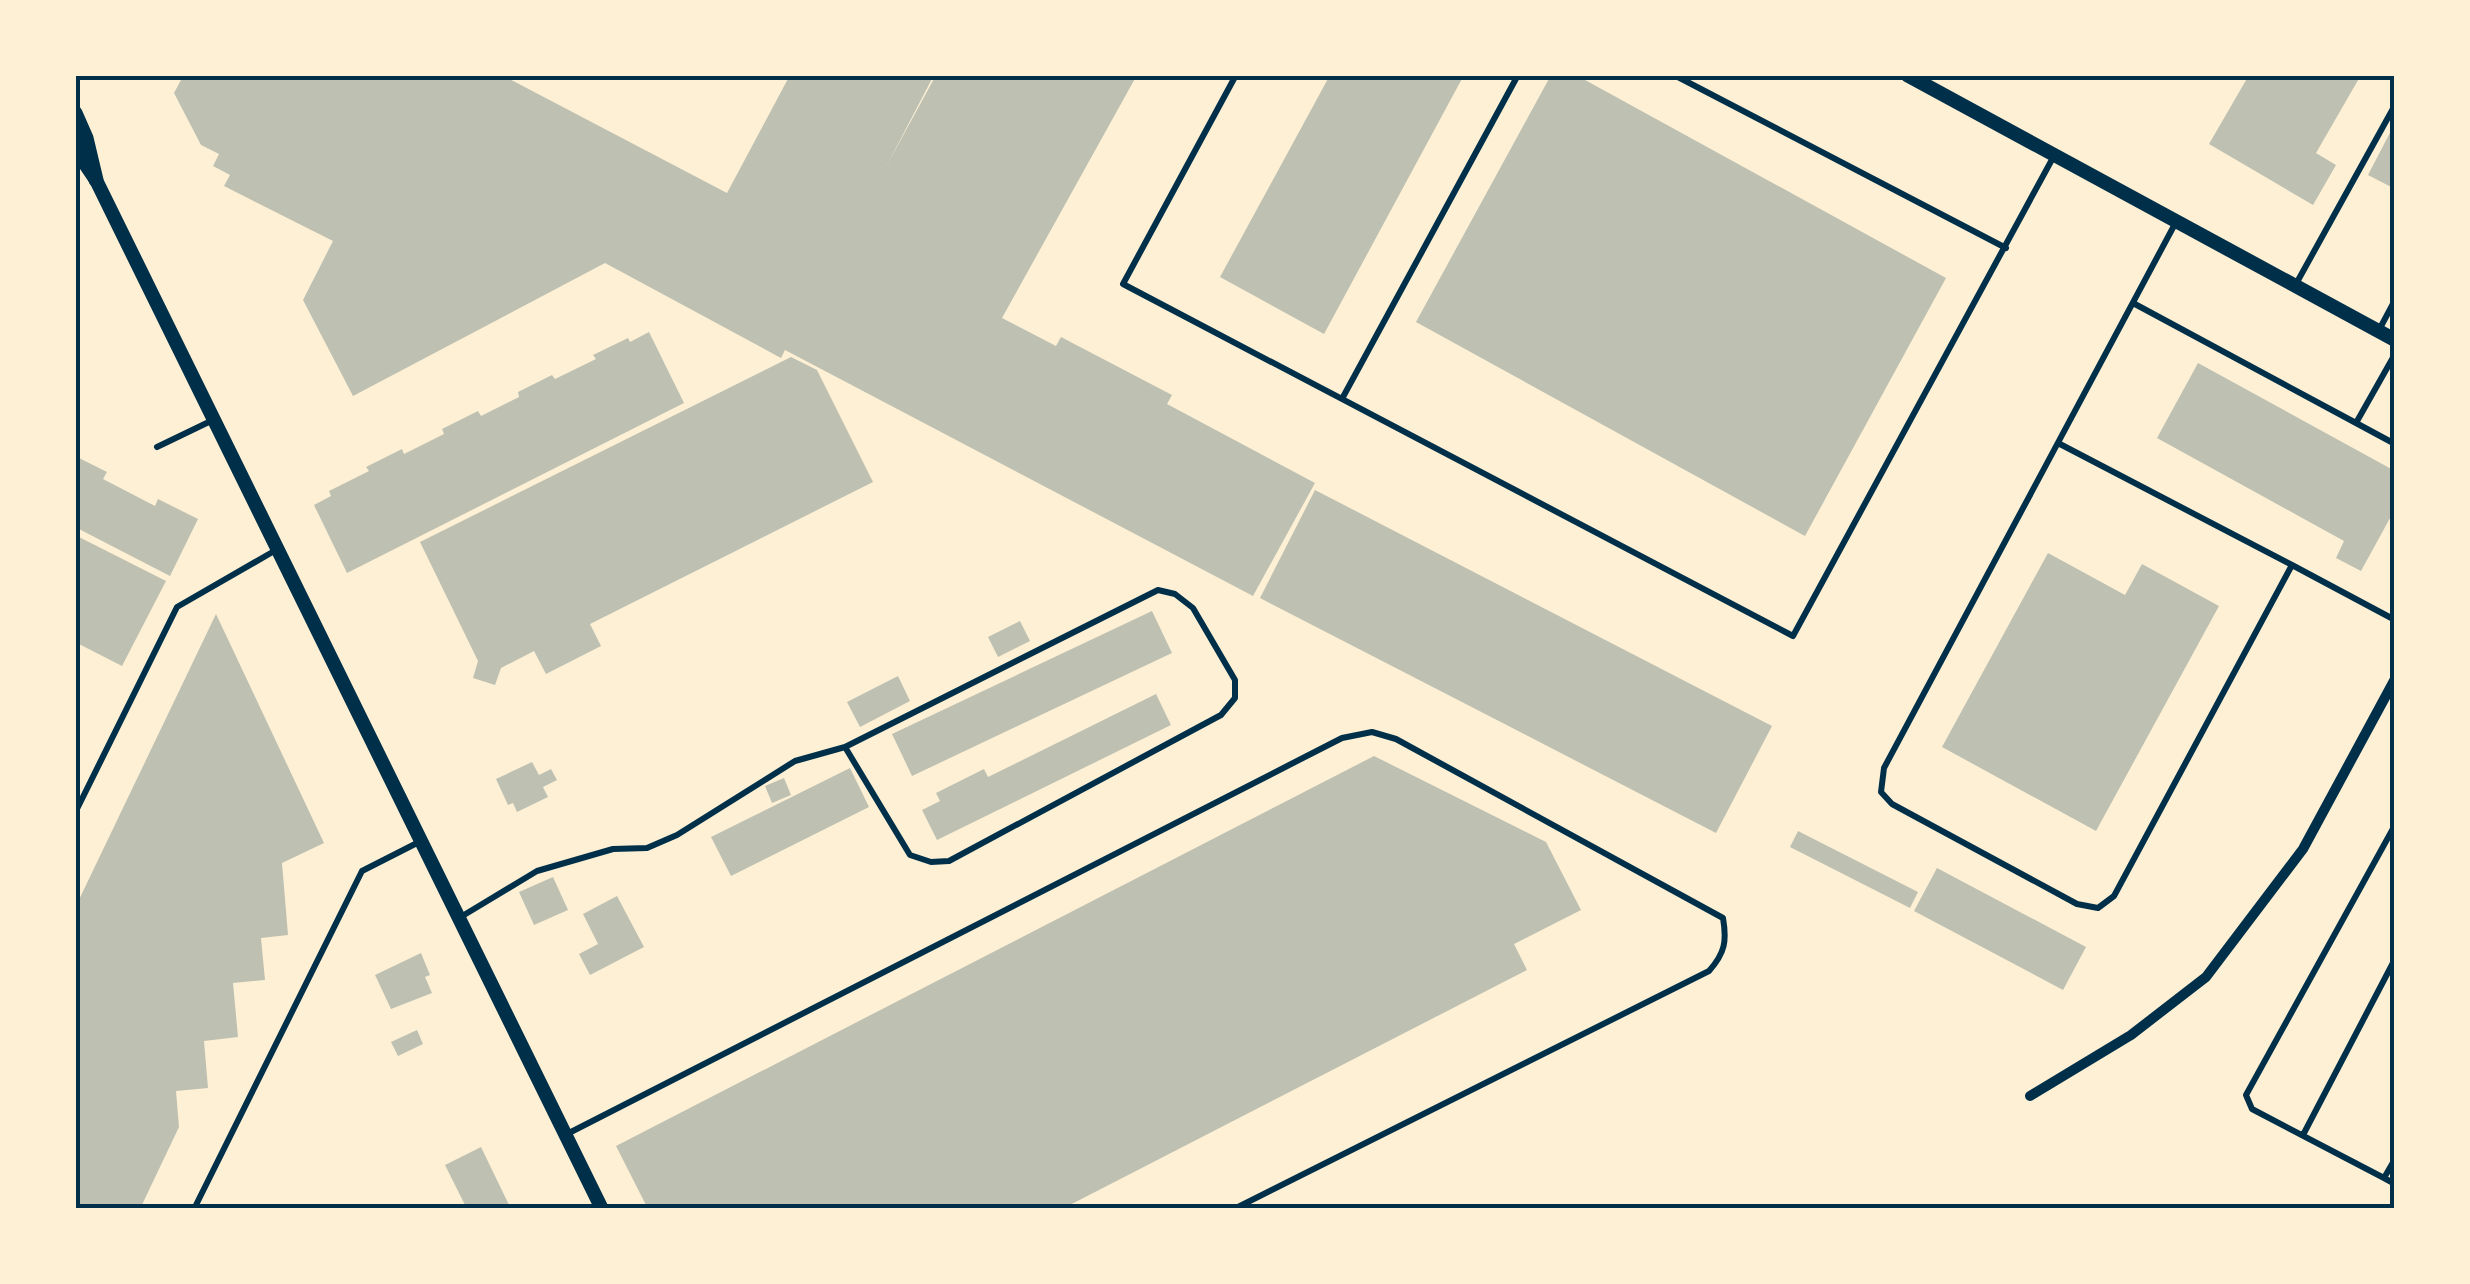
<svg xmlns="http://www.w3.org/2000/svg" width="2470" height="1284" font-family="'Space Grotesk',sans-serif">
  <rect width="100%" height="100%" fill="#fdf0d5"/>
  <!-- building -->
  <path fill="#bec0b2" d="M 171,75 L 502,75 L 727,193 L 790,75 L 934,75 L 887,165 L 936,75 L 1137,75 L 1002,318 L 1056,346 L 1061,337 L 1172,395 L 1167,404 L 1315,483 L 1253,596 L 785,350 L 781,358 L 605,263 L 353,396 L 303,300 L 333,241 L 224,186 L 230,175 L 213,166 L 219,154 L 201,145 L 174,93 L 181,80 Z
    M 1330,75 L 1464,75 L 1324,334 L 1220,277 Z
    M 1551,75 L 1576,75 L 1946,278 L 1805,536 L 1416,322 Z
    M 2249,75 L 2361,75 L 2316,153 L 2336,165 L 2313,205 L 2209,144 Z
    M 2395,123 L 2395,189 L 2368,175 Z
    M 649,332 L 684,403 L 347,573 L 314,505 L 331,496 L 329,491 L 369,471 L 366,467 L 402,449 L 404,454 L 444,434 L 442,429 L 478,411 L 481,416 L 519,397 L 518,392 L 552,375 L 555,379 L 596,359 L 593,355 L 628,338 L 630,342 Z
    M 791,357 L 817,370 L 873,482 L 590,624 L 601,646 L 546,674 L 534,651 L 501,668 L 495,685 L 473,678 L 478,661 L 420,542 Z
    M 2198,363 L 2395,471 L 2395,509 L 2361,571 L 2336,558 L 2344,541 L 2157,438 Z
    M 75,456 L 107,472 L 103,479 L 155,506 L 158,499 L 198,519 L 170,576 L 75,527 Z
    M 1315,490 L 1772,726 L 1716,833 L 1260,598 Z
    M 75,535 L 166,581 L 122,666 L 75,642 Z
    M 2048,553 L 2125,595 L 2142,564 L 2219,606 L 2096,831 L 1942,747 Z
    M 1152,611 L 1172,653 L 912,776 L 892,734 Z
    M 216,614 L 324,843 L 282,863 L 288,935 L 261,938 L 265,980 L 233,983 L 238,1037 L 204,1041 L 208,1088 L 176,1091 L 179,1127 L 140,1209 L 75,1209 L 75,908 Z
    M 1020,621 L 1030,641 L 998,657 L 988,637 Z
    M 898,676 L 910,701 L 860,727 L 847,702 Z
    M 1156,694 L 1171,725 L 937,840 L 922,810 L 940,801 L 936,793 L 984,769 L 988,777 Z
    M 1374,756 L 1546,842 L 1581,910 L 1514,944 L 1527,970 L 1062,1209 L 648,1209 L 616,1146 Z
    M 532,762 L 539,775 L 551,769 L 557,780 L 543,787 L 548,797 L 517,812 L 513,803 L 508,805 L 496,779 Z
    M 850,768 L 869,807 L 731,876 L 711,837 Z
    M 784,778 L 791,795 L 772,803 L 765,786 Z
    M 1798,831 L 1918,892 L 1910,908 L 1790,847 Z
    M 1937,868 L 2086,947 L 2063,990 L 1914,911 Z
    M 553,877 L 568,910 L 534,925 L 519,892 Z
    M 617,896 L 644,947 L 590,975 L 579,954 L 598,944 L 583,914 Z
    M 421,953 L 430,975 L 425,977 L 432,993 L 391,1009 L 375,975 Z
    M 417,1030 L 423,1044 L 398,1056 L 391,1042 Z
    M 481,1147 L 510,1207 L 507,1209 L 467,1209 L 445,1165 Z"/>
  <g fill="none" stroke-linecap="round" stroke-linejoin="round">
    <!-- service -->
    <path stroke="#003049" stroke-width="6" d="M 1236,75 L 1123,284 L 1793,636 L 2055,154
      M 1674,75 L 2006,248
      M 2176,222 L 1884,768 L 1881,792 L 1892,804 L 2077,904 L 2098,908 L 2114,896 L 2292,565 L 2395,620
      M 2296,284 L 2395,105
      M 2133,303 L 2356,423 L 2395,354
      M 2379,330 L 2395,300
      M 1343,397 L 1518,75
      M 2356,423 L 2395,444
      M 2058,443 L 2292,565
      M 157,447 L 213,420
      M 75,813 L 177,607 L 276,550
      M 2395,825 L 2246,1095 L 2252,1109 L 2384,1178 L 2395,1159
      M 459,918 L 537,871 L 613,849 L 647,848 L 677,835 L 795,761 L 845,747 L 1158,590 L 1175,594 L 1193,608 L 1235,680 L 1235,698 L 1221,715 L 949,861 L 931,862 L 910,855 L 845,747
      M 567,1134 L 1342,738 L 1372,732 L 1396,739 L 1723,918 C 1727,941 1725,953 1709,971 L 1234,1209
      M 2303,1135 L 2395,959
      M 2384,1178 L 2395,1184
      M 194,1209 L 362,871 L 419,842"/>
    <!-- minor -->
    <path stroke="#003049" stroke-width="10" d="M 2030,1096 L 2131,1035 L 2206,977 L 2303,849 L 2395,679"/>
    <!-- tertiary -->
    <path stroke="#003049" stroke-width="14" d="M 1907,75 L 2395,340
      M 75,149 L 96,180 L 602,1209"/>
    <!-- secondary -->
    <path stroke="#003049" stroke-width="15" d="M 75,113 L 86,138 L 96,180"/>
  </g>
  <!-- border -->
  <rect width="2470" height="1284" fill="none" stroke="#fdf0d5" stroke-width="155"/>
  <rect x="78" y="78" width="2314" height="1128" fill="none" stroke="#003049" stroke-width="4"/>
</svg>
